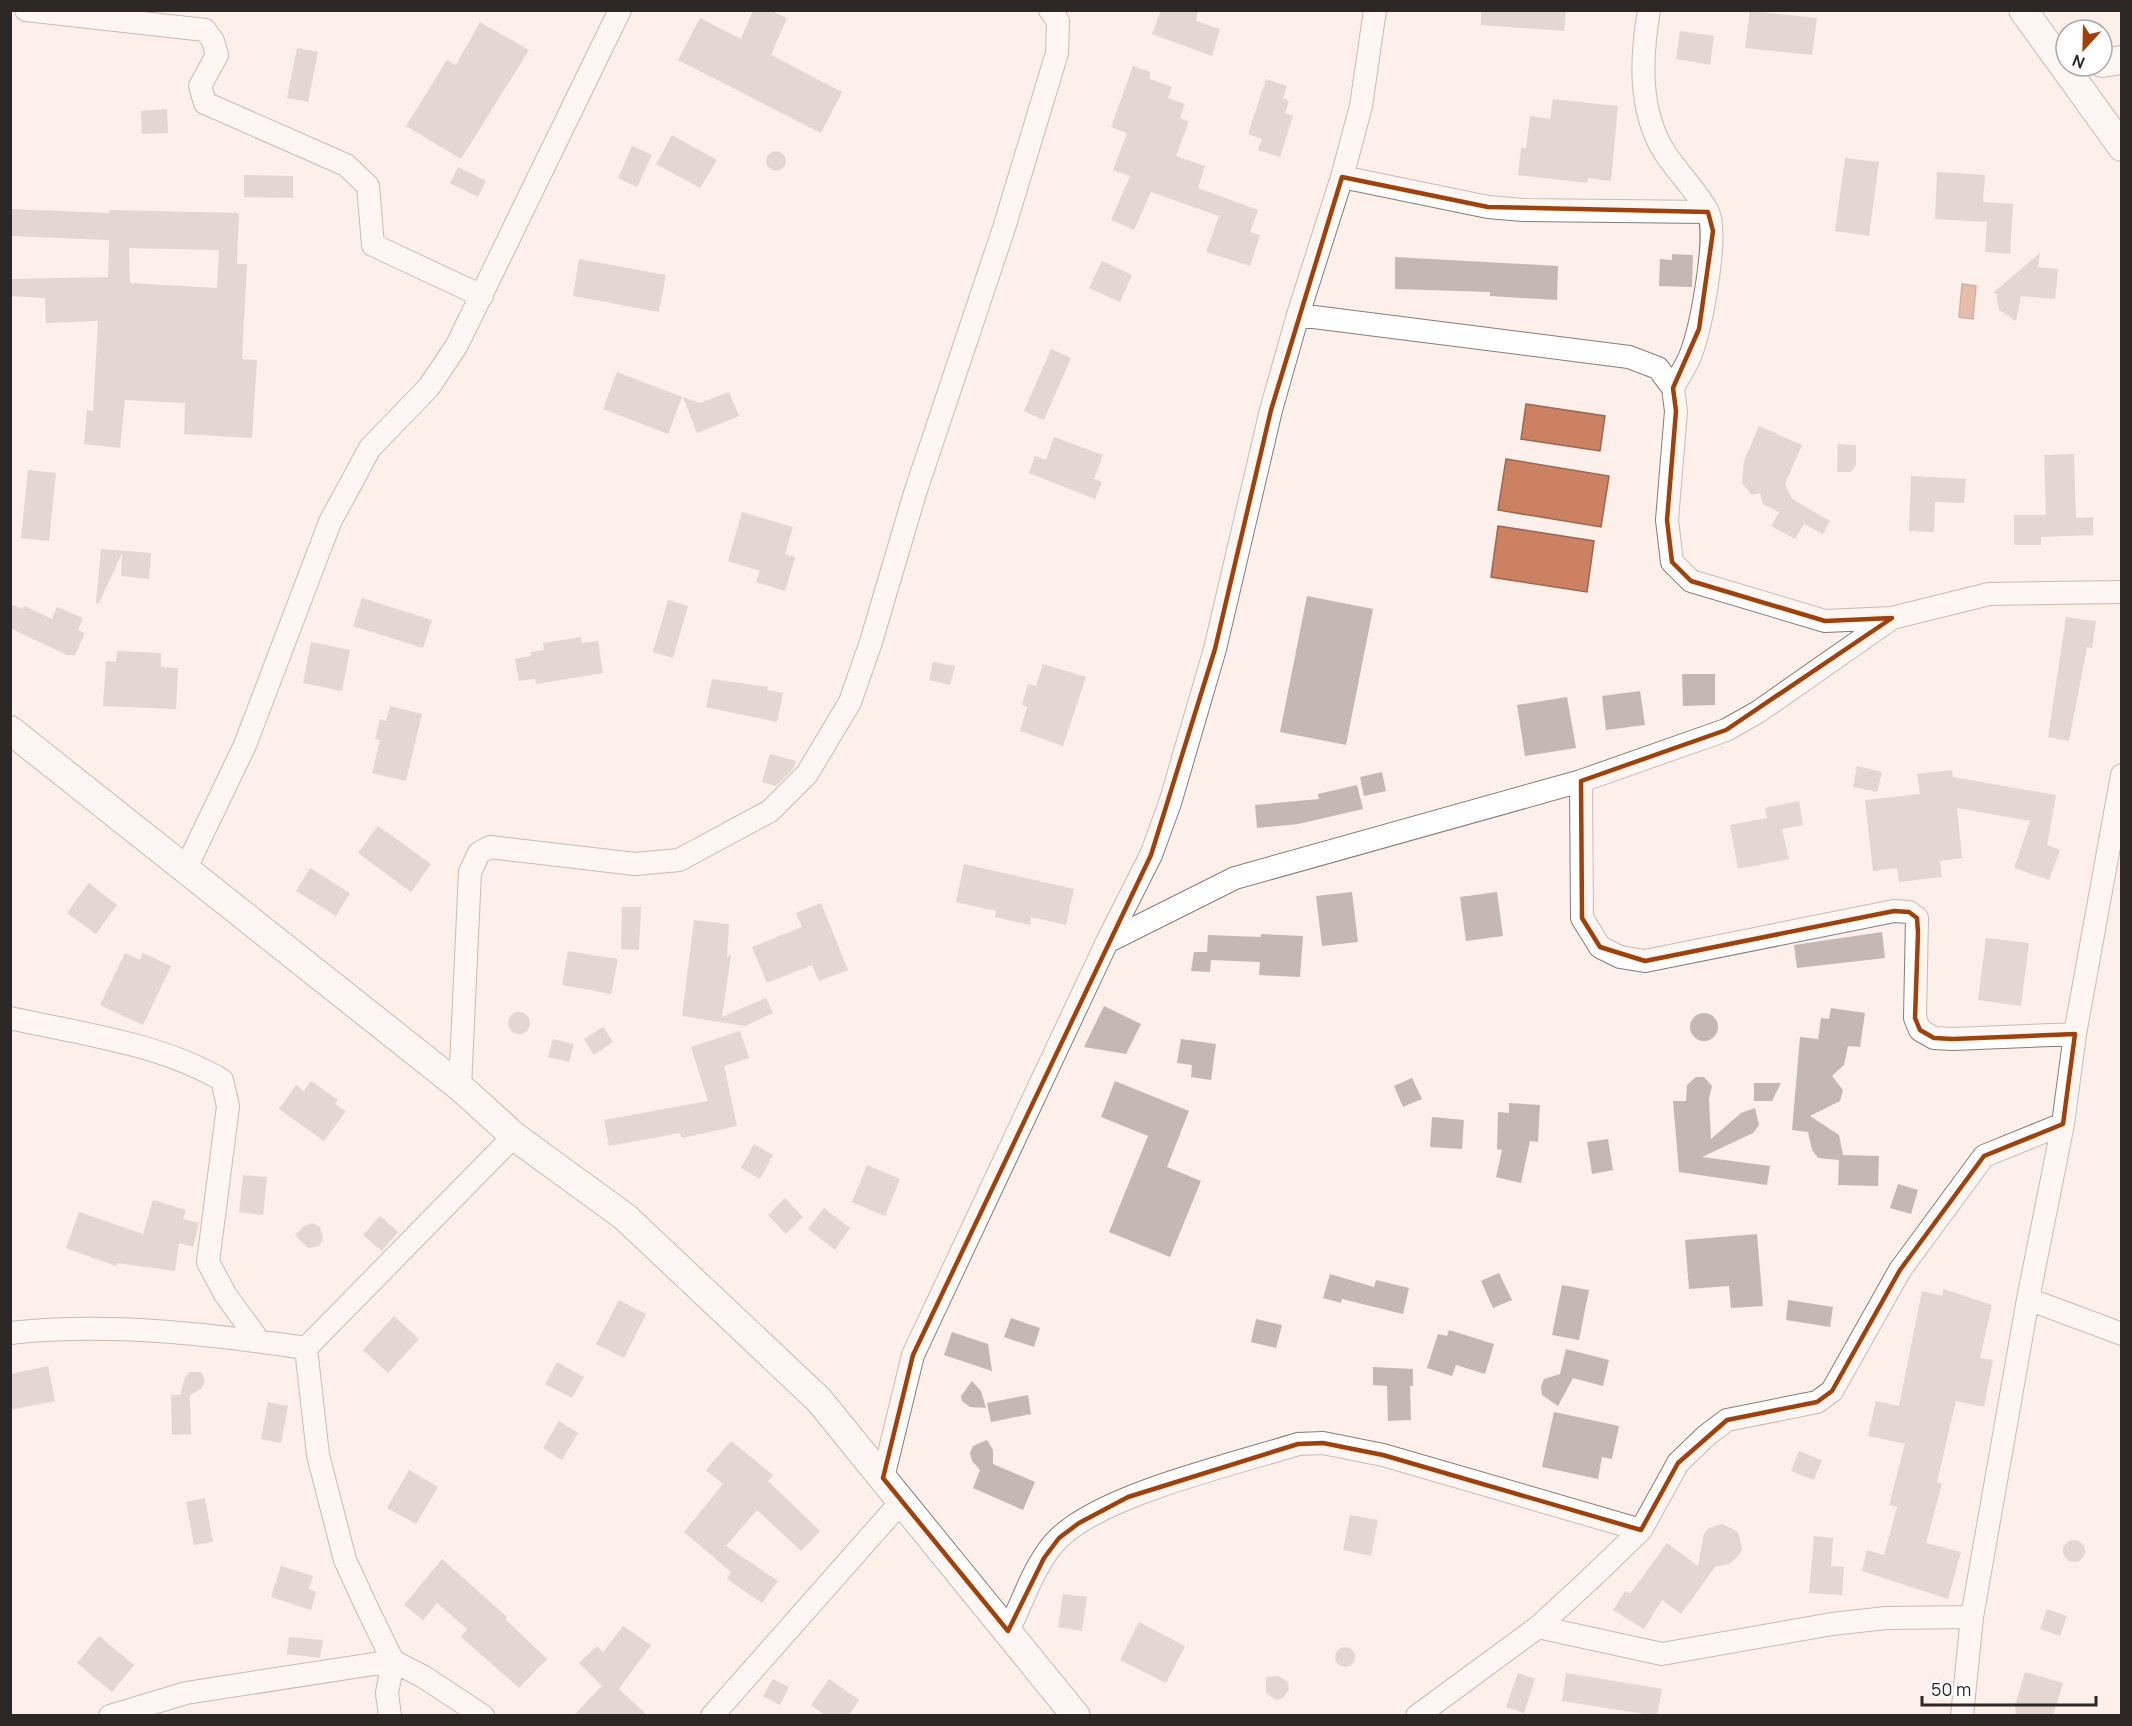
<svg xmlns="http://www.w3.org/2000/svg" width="2132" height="1726" font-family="Manrope,sans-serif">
  <rect width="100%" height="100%" fill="#fdefe9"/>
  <!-- water -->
  <path fill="#cc8162" stroke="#9c6650" stroke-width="1.5" d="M 1962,284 L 1976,286 L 1973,319 L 1959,317 Z
    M 1526,404 L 1605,416 L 1600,451 L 1521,439 Z
    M 1506,459 L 1609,476 L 1601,527 L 1498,510 Z
    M 1498,526 L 1594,541 L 1587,592 L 1491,577 Z"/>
  <!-- building -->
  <path fill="#c5b8b2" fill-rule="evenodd" d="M 753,10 L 769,10 L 787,18 L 771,55 L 842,92 L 821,133 L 678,60 L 700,18 L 741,39 Z
    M 1161,10 L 1198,10 L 1196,21 L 1220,29 L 1212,56 L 1152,34 Z
    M 1481,10 L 1566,10 L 1564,31 L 1481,25 Z
    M 1750,11 L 1817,18 L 1812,55 L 1745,48 Z
    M 480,22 L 529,50 L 461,159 L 406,126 L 447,60 L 456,65 Z
    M 1680,31 L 1714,36 L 1710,65 L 1676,59 Z
    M 297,48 L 318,52 L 308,102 L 287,98 Z
    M 1133,66 L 1150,72 L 1150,79 L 1172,87 L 1168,98 L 1185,104 L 1180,118 L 1189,121 L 1176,156 L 1205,166 L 1198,188 L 1258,210 L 1250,232 L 1260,235 L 1250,266 L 1206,252 L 1219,216 L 1151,192 L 1134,230 L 1111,220 L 1130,176 L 1113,170 L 1127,133 L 1111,127 Z
    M 1266,79 L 1287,86 L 1283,98 L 1289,101 L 1285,113 L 1293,116 L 1280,157 L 1258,150 L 1262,139 L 1248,134 Z
    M 1553,99 L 1618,106 L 1611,181 L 1588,178 L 1587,183 L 1518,175 L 1521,148 L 1526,148 L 1530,116 L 1550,119 Z
    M 167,109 L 168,133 L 142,134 L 141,111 Z
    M 672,135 L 717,160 L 700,188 L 656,164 Z
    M 632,146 L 652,155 L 637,187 L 618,178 Z
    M766 161a10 10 0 1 1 20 0a10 10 0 1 1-20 0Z
    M 1845,158 L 1879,162 L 1869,236 L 1835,231 Z
    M 458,167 L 486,181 L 478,197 L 450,183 Z
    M 1937,172 L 1985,175 L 1983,202 L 2013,204 L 2010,254 L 1985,252 L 1987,222 L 1935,219 Z
    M 244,175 L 293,176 L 293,198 L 244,197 Z
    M 10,209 L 109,213 L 110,210 L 239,213 L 237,264 L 247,264 L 242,359 L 257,360 L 252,438 L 184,434 L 185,403 L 125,400 L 120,448 L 84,444 L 87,410 L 93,411 L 98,321 L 46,323 L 45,298 L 10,296 L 10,279 L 108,277 L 109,240 L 10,236 ZM 129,248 L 219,250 L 217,288 L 130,283 Z
    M 2040,253 L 2038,267 L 2058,269 L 2055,299 L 2021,296 L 2016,321 L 1999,310 L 1996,293 L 1993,293 Z
    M 1672,254 L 1693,255 L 1692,287 L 1659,286 L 1660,259 L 1672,260 Z
    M 1395,257 L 1558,266 L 1557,300 L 1490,296 L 1490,292 L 1395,289 Z
    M 579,259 L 666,275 L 659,312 L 573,296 Z
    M 1102,261 L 1132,275 L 1120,302 L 1089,288 Z
    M 1051,349 L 1071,358 L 1044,420 L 1024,411 Z
    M 617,372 L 682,397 L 668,434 L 603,409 Z
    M 729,392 L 739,416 L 697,433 L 683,397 L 700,403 Z
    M 1759,426 L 1802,445 L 1785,484 L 1792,499 L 1830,521 L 1823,534 L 1804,524 L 1795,539 L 1771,526 L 1779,512 L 1763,504 L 1760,493 L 1752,495 L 1742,483 L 1744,461 Z
    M 1054,437 L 1103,455 L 1094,479 L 1102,482 L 1095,499 L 1029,473 L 1035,456 L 1046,460 Z
    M 1838,444 L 1856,445 L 1856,465 L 1851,472 L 1837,472 Z
    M 2074,454 L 2076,518 L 2093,517 L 2093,535 L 2041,537 L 2041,545 L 2014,545 L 2014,515 L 2046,515 L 2044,455 Z
    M 28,470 L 56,473 L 49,541 L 21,538 Z
    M 1911,476 L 1966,479 L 1964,503 L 1935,502 L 1934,532 L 1909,531 Z
    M 742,512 L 793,527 L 785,554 L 795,557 L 785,591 L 756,582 L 760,571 L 728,561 Z
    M 101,549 L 151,553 L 149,579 L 121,576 L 122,553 L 99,603 L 96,603 Z
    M 1307,596 L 1373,609 L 1346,745 L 1280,732 Z
    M 362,598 L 432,620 L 423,648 L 353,626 Z
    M 668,600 L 688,606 L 673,658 L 653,652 Z
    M 10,604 L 23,609 L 24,606 L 52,619 L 57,607 L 83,618 L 78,630 L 85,633 L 75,655 L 67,655 L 10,628 Z
    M 2066,617 L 2096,621 L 2092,648 L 2087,647 L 2069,741 L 2048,737 Z
    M 581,637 L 582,643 L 598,641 L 603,673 L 536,684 L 535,679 L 519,681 L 515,659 L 531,656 L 531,652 L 544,650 L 543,643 Z
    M 311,642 L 350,650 L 342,691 L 303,683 Z
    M 117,651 L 161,653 L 161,667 L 178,668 L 176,709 L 103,706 L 106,661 L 116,662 Z
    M 933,662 L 955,666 L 950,685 L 929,680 Z
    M 1043,664 L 1086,677 L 1063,746 L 1020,731 L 1027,707 L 1022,705 L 1028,684 L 1036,686 Z
    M 1682,674 L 1715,674 L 1715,705 L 1683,706 Z
    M 712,679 L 768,687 L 767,690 L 783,693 L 777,722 L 706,707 Z
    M 1640,691 L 1645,725 L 1606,730 L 1602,696 Z
    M 1567,697 L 1576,748 L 1525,756 L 1517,705 Z
    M 390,706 L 422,714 L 406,781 L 372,773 L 380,740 L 375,739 L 380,719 L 386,721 Z
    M 770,754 L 796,761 L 794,768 L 776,786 L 762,782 Z
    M 1857,766 L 1882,772 L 1877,792 L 1853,787 Z
    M 1952,770 L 1953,777 L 2056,795 L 2047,845 L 2060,850 L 2049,880 L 2014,868 L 2030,821 L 1957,808 L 1962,858 L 1940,861 L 1942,877 L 1899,882 L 1897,868 L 1873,871 L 1865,800 L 1920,794 L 1917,774 Z
    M 1382,772 L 1386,791 L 1364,796 L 1360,777 Z
    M 1357,785 L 1363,809 L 1298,824 L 1257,828 L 1255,805 L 1319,799 L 1318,794 Z
    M 1799,801 L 1803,825 L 1782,829 L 1789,859 L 1738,869 L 1730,825 L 1767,818 L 1765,808 Z
    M 378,826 L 431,864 L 411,892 L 358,853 Z
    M 964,864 L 1074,889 L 1066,925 L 1031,917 L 1030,925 L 995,917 L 996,911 L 956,902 Z
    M 310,868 L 350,893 L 336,916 L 296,891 Z
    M 89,883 L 117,905 L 96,934 L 67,913 Z
    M 1352,892 L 1358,942 L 1322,946 L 1316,896 Z
    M 1497,892 L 1503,936 L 1466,941 L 1460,897 Z
    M 821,903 L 848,970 L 819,981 L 812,965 L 767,983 L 752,947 L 802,927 L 796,913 Z
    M 622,907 L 641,907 L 639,950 L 621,949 Z
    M 694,920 L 729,924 L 727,957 L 731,955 L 722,1017 L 766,998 L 773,1013 L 745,1026 L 682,1016 Z
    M 1882,932 L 1885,958 L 1797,968 L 1794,945 Z
    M 1261,934 L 1303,936 L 1300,977 L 1259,975 L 1260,962 L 1211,960 L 1210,972 L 1191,971 L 1194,952 L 1207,952 L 1208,935 L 1261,937 Z
    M 1986,938 L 2029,943 L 2021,1006 L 1978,1000 Z
    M 568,951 L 618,959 L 611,994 L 562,985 Z
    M 125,953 L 140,960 L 143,953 L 171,966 L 143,1025 L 100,1005 Z
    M 1104,1006 L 1141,1024 L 1126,1054 L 1084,1047 Z
    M 1831,1008 L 1865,1013 L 1860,1047 L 1848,1046 L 1844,1065 L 1832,1076 L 1843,1090 L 1840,1101 L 1810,1116 L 1839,1135 L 1843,1155 L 1879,1156 L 1878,1186 L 1838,1185 L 1839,1160 L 1818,1158 L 1812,1150 L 1808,1132 L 1792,1130 L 1800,1037 L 1818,1039 L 1821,1018 L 1829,1019 Z
    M508 1023a11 11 0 1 1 22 0a11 11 0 1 1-22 0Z
    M1690 1027a14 14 0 1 1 28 0a14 14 0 1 1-28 0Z
    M 603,1027 L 613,1042 L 594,1055 L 584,1039 Z
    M 740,1031 L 749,1058 L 724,1066 L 737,1126 L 682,1138 L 680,1133 L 609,1146 L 604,1120 L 708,1101 L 691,1047 Z
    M 553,1039 L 574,1044 L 569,1062 L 548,1057 Z
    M 1181,1039 L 1216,1044 L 1211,1080 L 1191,1077 L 1192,1065 L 1177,1063 Z
    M 1696,1077 L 1704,1077 L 1712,1086 L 1709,1098 L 1711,1139 L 1741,1113 L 1755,1108 L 1759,1125 L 1753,1133 L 1702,1157 L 1770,1166 L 1767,1185 L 1679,1172 L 1673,1101 L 1686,1101 L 1687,1085 Z
    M 1412,1078 L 1422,1099 L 1403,1107 L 1394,1086 Z
    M 311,1081 L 338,1100 L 335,1104 L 346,1111 L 324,1141 L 279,1109 L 296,1085 L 304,1091 Z
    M 1115,1081 L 1189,1111 L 1167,1167 L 1201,1181 L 1170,1257 L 1109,1232 L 1148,1136 L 1101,1117 Z
    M 1754,1083 L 1781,1083 L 1772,1101 L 1754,1101 Z
    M 1509,1103 L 1540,1105 L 1538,1142 L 1530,1141 L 1521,1183 L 1496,1177 L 1502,1150 L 1497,1149 L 1498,1112 L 1509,1113 Z
    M 1432,1117 L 1464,1120 L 1462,1149 L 1430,1147 Z
    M 1608,1139 L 1613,1170 L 1592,1174 L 1587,1142 Z
    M 754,1144 L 773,1155 L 760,1179 L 741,1168 Z
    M 867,1165 L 900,1179 L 885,1216 L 852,1202 Z
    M 243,1175 L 267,1177 L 263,1215 L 239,1212 Z
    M 1898,1184 L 1918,1190 L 1911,1214 L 1890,1208 Z
    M 785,1198 L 803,1217 L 786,1234 L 768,1215 Z
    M 153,1200 L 186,1210 L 183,1219 L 199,1223 L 193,1247 L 179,1243 L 175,1271 L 117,1263 L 116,1266 L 66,1248 L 79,1212 L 143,1234 Z
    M 824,1208 L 850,1228 L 835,1250 L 808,1229 Z
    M 380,1216 L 398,1232 L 382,1251 L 363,1235 Z
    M 312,1223 L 320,1227 L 323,1239 L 319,1246 L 308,1248 L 295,1235 L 304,1226 Z
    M 1757,1234 L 1763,1306 L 1731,1308 L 1729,1286 L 1689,1289 L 1685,1240 Z
    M 1499,1273 L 1512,1300 L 1493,1308 L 1481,1281 Z
    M 1330,1274 L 1374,1287 L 1376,1280 L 1409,1288 L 1403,1314 L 1342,1299 L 1341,1303 L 1323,1298 Z
    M 1562,1285 L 1589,1290 L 1579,1340 L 1552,1335 Z
    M 1944,1289 L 1992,1305 L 1980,1358 L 1993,1360 L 1984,1407 L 1956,1401 L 1937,1482 L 1942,1484 L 1926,1543 L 1961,1552 L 1948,1599 L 1862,1571 L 1867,1550 L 1884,1555 L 1897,1507 L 1889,1505 L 1905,1444 L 1868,1436 L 1876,1401 L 1899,1406 L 1922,1291 L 1942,1296 Z
    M 619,1300 L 646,1314 L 624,1358 L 596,1344 Z
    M 1788,1300 L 1833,1307 L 1830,1327 L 1786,1320 Z
    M 394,1316 L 419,1339 L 388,1373 L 363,1350 Z
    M 1011,1318 L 1040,1328 L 1034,1347 L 1004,1337 Z
    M 1256,1319 L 1282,1325 L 1276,1348 L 1251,1342 Z
    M 1449,1330 L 1494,1344 L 1485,1374 L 1456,1365 L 1452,1376 L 1427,1368 L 1438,1334 L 1447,1336 Z
    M 952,1332 L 988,1344 L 992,1371 L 944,1355 Z
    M 1566,1349 L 1609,1360 L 1603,1386 L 1573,1378 L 1558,1406 L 1542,1395 L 1541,1386 L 1544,1379 L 1560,1374 Z
    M 557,1362 L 584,1377 L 572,1398 L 545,1384 Z
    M 48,1366 L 55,1401 L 10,1410 L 10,1374 Z
    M 1373,1367 L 1413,1369 L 1413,1386 L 1410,1386 L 1411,1420 L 1388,1421 L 1387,1386 L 1373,1385 Z
    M 190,1372 L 201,1372 L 205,1381 L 201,1389 L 190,1395 L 191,1434 L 172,1435 L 171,1395 L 180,1395 L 185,1377 Z
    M 972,1381 L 981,1391 L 986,1408 L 970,1407 L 962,1401 L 961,1396 Z
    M 1028,1395 L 1031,1414 L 991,1422 L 987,1403 Z
    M 268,1402 L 288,1406 L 281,1443 L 261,1439 Z
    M 1554,1412 L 1619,1426 L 1612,1459 L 1602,1457 L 1598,1479 L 1542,1467 Z
    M 559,1421 L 578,1433 L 562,1460 L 543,1448 Z
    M 987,1440 L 993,1450 L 993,1464 L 1035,1482 L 1023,1510 L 973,1488 L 980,1470 L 972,1461 L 970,1453 L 973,1446 Z
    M 731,1441 L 773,1475 L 768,1481 L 820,1531 L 801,1551 L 757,1510 L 726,1546 L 778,1581 L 762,1603 L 727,1579 L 731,1572 L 684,1532 L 723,1484 L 706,1470 Z
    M 1799,1451 L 1822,1460 L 1814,1480 L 1791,1471 Z
    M 409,1470 L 438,1487 L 416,1524 L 387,1508 Z
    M 205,1498 L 213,1542 L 194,1545 L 186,1502 Z
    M 1350,1515 L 1378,1520 L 1371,1556 L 1343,1550 Z
    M 1722,1524 L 1735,1530 L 1739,1535 L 1742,1549 L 1739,1555 L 1729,1564 L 1715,1567 L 1681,1614 L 1662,1600 L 1644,1629 L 1613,1610 L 1625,1591 L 1630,1594 L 1667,1543 L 1698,1566 L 1704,1533 L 1709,1528 Z
    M 1814,1536 L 1833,1538 L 1831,1566 L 1844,1567 L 1842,1595 L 1809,1593 Z
    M2063 1551a11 11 0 1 1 22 0a11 11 0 1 1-22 0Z
    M 442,1559 L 507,1617 L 505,1619 L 547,1659 L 519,1688 L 461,1637 L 467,1629 L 437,1603 L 423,1620 L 404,1605 Z
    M 281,1566 L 313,1576 L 309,1589 L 316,1592 L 311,1610 L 271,1597 Z
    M 1063,1594 L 1087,1597 L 1082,1631 L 1058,1627 Z
    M 2047,1609 L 2067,1616 L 2060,1636 L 2040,1629 Z
    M 1139,1622 L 1185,1646 L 1166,1683 L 1120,1660 Z
    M 623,1626 L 651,1645 L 619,1689 L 648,1716 L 573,1716 L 602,1686 L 579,1663 L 597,1646 L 603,1652 Z
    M 99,1636 L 134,1665 L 112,1692 L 77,1663 Z
    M 289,1637 L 323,1640 L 320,1658 L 287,1654 Z
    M1335 1657a10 10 0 1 1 20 0a10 10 0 1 1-20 0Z
    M 2025,1672 L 2063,1683 L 2053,1716 L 2016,1716 L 2015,1705 Z
    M 1518,1673 L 1535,1679 L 1524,1713 L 1506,1707 Z
    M 1566,1673 L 1662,1689 L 1657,1716 L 1562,1701 Z
    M 1278,1676 L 1288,1682 L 1289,1690 L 1283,1698 L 1276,1700 L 1266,1693 L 1266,1677 Z
    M 773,1679 L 789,1687 L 780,1705 L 763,1696 Z
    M 829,1679 L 859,1700 L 848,1716 L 826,1716 L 811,1705 Z"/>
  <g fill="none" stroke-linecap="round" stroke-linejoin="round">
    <!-- minor casing -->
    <g stroke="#887c77" stroke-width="24">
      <path id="minor" d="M 26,10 L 205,30 L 213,41 L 217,55 L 200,86 L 205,103 L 346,165 L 368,186 L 373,245 L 482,296
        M 1649,10 C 1641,57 1638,111 1665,153 C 1678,173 1697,191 1708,212 C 1719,235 1701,326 1692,351 C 1688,364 1679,376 1673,388
        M 1342,177 L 1488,207 L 1523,210 L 1708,212
        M 1298,315 L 1629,357 L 1658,368 L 1673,388 L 1676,411 L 1667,520 L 1672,562 L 1691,581 L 1825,621 L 1892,618 L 1989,594 L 2122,592
        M 1581,781 L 1582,918 L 1600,947 L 1620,957 L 1645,961 L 1894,911 L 1909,912 L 1917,918 L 1915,1018 L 1920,1030 L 1934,1038 L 1953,1039 L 2075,1034
        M 186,868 L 245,745 L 330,522 L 370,448 L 429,387 L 457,345 L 620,10
        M 1107,942 L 1235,878 L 1581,781 L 1726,730 L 1758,712 L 1891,619
        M 10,1018 C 81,1034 159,1043 222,1080 L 228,1106 L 208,1262 L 225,1294 L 259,1341
        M 460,1087 L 470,872 L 479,853 L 490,847 L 635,864 L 679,860 L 770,811 L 807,774 L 850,702 L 871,642 L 915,493 L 1004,228 L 1057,53 L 1058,21 L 1050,10
        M 2028,1299 L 2122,1334
        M 10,1333 C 108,1322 209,1334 306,1348
        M 883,1478 L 913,1355 L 1107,942 L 1151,855 L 1170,803 L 1215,649 L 1271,410 L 1298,315 L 1342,177 L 1361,106 L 1375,10
        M 1538,1627 L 1662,1654 L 1832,1624 L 1886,1618 L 1972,1617
        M 1008,1631 C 1023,1602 1035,1561 1059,1538 C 1104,1494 1235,1464 1298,1444 L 1323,1443 L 1383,1455 L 1641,1530
        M 110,1716 L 186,1693 L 393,1661 L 387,1693 L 390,1716
        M 483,1716 L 424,1677 L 393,1661 L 368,1610 L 345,1560 L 318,1455 L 306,1348 L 514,1136
        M 712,1716 L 901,1502
        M 1417,1716 L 1538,1627 L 1588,1581 L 1641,1530 L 1678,1463 L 1707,1435 L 1727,1420 L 1817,1402 L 1832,1391 L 1900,1270 L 1984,1156 L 2063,1124
        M 1962,1716 L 1972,1617 L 2028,1299 L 2063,1124 L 2075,1034 L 2122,775"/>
    </g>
    <!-- tertiary casing -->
    <g stroke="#887c77" stroke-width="30">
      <path id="tertiary" d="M 2023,10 L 2122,147
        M 2102,63 L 2122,60
        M 10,730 L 460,1087 L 514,1136 L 625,1217 L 819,1400 L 1076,1716"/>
    </g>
    <!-- minor -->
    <use href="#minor" stroke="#fff" stroke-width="22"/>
    <!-- tertiary -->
    <use href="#tertiary" stroke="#fff" stroke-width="28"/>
  </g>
  <!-- marked area -->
  <path d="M0 0H2132V1726H0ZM 1342,177 L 1488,207 L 1708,212 L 1713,231 L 1699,329 L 1673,388 L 1676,411 L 1667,520 L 1672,562 L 1691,581 L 1825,621 L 1892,618 L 1726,730 L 1581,781 L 1582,918 L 1600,947 L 1645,961 L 1894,911 L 1909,912 L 1917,918 L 1918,933 L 1915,1018 L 1920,1030 L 1934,1038 L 1953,1039 L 2075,1034 L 2063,1124 L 1984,1156 L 1900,1270 L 1832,1391 L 1817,1402 L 1727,1420 L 1678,1463 L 1641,1530 L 1383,1455 L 1323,1443 L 1298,1444 L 1128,1497 L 1079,1523 L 1059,1538 L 1044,1558 L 1008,1631 L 883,1478 L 913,1355 L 1151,855 L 1215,649 L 1271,410 Z" fill="#fdefe9" fill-opacity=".55" fill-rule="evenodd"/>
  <path fill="none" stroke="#a34008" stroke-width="4.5" stroke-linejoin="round" d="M 1342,177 L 1488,207 L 1708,212 L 1713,231 L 1699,329 L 1673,388 L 1676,411 L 1667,520 L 1672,562 L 1691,581 L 1825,621 L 1892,618 L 1726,730 L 1581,781 L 1582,918 L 1600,947 L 1645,961 L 1894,911 L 1909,912 L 1917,918 L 1918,933 L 1915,1018 L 1920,1030 L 1934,1038 L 1953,1039 L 2075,1034 L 2063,1124 L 1984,1156 L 1900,1270 L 1832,1391 L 1817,1402 L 1727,1420 L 1678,1463 L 1641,1530 L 1383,1455 L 1323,1443 L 1298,1444 L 1128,1497 L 1079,1523 L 1059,1538 L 1044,1558 L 1008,1631 L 883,1478 L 913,1355 L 1151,855 L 1215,649 L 1271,410 Z"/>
  <!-- border -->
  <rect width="2132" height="1726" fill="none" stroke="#2d2826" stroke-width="24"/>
  <!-- north arrow -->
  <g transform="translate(2084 48) rotate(202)"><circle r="28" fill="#ffffff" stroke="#aba9a8" stroke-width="1.5"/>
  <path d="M0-4.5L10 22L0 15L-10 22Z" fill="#a34008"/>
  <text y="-9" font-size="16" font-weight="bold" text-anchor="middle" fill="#2d2826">N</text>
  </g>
  <!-- scale -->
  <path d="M1922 1696v9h174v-9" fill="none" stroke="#2d2826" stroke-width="3"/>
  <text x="1931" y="1696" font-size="18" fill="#2d2826" stroke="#ffffff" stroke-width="4.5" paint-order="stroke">50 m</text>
</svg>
